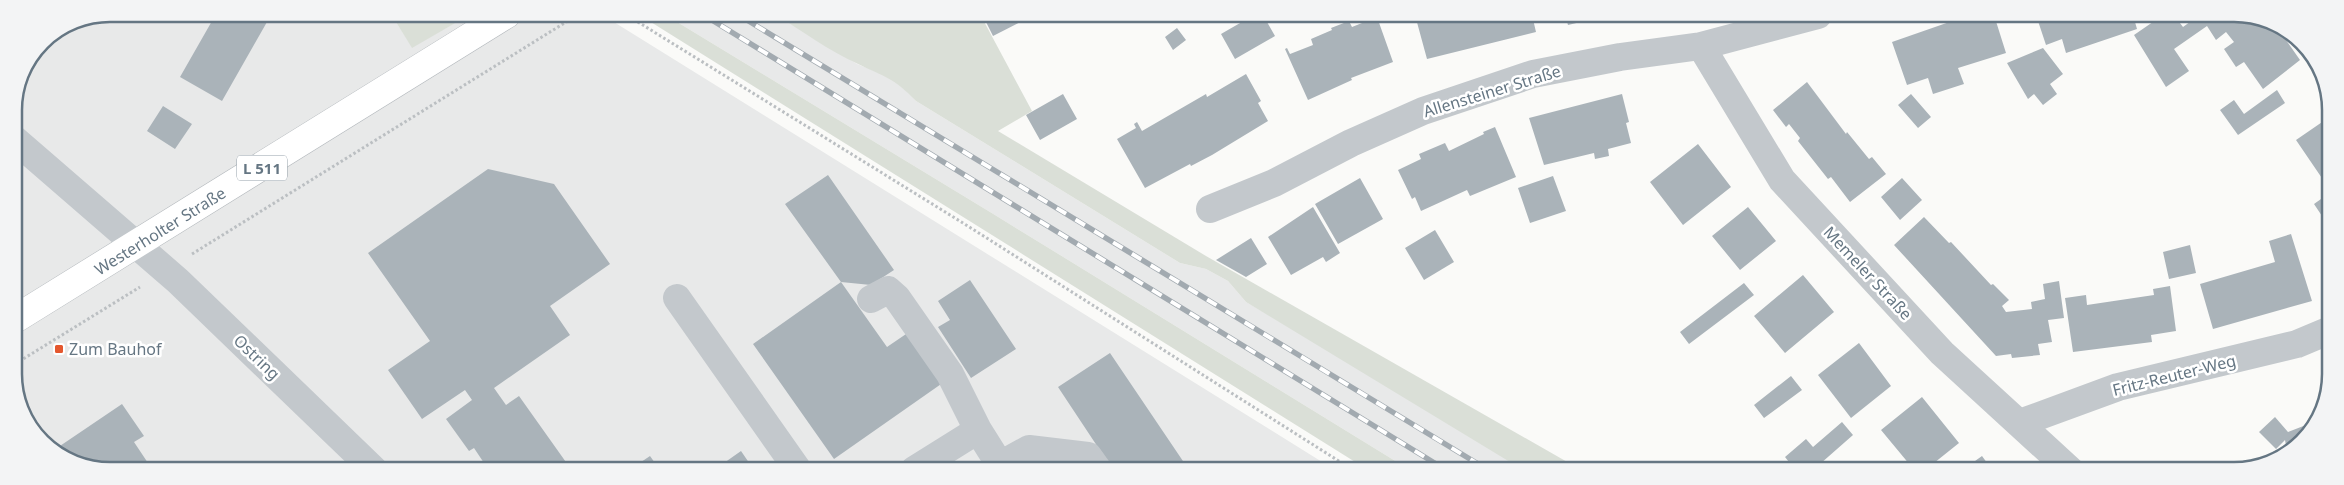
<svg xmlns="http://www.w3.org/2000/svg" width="2344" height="485" font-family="'Noto Sans',sans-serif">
  <rect width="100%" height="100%" fill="#fafaf8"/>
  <!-- built -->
  <path fill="#e8e9e9" d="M 111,14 L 391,14 L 412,47 L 471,14 L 601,14 L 1335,470 L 92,469 L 42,443 L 16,394 L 14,104 L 21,73 L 42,42 L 74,21 Z
    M 664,14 L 775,14 L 857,64 L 880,73 L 900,84 L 916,101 L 1180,263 L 1206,269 L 1228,281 L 1246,302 L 1538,471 L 1410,470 L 995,215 Z"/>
  <!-- green -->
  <path fill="#dadfd7" d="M 391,14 L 471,14 L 412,48 Z
    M 638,14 L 664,14 L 995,215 L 1410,470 L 1368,470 Z
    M 775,14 L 980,14 L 1032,111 L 998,131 L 1206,256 L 1583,471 L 1538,471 L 1510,462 L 1246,302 L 1228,281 L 1206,269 L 1180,263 L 916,101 C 894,78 885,77 858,64 C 829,51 802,31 775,14 Z"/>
  <!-- building -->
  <path fill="#aab3b9" d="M 216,14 L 271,15 L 222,101 L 180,77 Z
    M 982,14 L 1009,15 L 1034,15 L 993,36 Z
    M 1245,15 L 1263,15 L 1275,36 L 1235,59 L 1221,34 L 1247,19 Z
    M 1415,15 L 1532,15 L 1536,32 L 1427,59 Z
    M 1565,15 L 1606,15 L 1606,16 L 1568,25 Z
    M 1963,15 L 1994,15 L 2006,53 L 1958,68 L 1964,84 L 1933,94 L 1928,78 L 1907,85 L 1892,42 L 1958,19 L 1957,17 Z
    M 2036,15 L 2133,15 L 2137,29 L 2066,53 L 2062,39 L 2046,45 Z
    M 2163,15 L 2174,15 L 2183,27 L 2198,16 L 2207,16 L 2212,22 L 2222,16 L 2246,16 L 2254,25 L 2261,20 L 2279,30 L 2300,60 L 2263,89 L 2244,62 L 2236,67 L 2224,49 L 2234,42 L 2226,32 L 2216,40 L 2207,26 L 2174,49 L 2189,71 L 2166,87 L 2134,35 Z
    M 1377,17 L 1393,62 L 1351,78 L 1352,80 L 1308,100 L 1285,49 L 1287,48 L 1290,54 L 1313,45 L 1311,39 L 1332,30 L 1331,28 L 1349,21 L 1352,27 Z
    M 1177,28 L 1186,40 L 1173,50 L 1165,37 Z
    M 2043,48 L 2063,74 L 2050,84 L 2057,94 L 2043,105 L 2034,94 L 2028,99 L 2007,63 Z
    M 1246,74 L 1261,101 L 1258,103 L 1268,121 L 1212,155 L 1191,166 L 1190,164 L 1145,188 L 1117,139 L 1136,128 L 1134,124 L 1137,122 L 1142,131 L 1206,94 L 1207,97 Z
    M 1807,82 L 1846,134 L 1847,132 L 1869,159 L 1872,157 L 1886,174 L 1850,202 L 1831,177 L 1828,179 L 1798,141 L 1800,138 L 1789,124 L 1786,127 L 1773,110 Z
    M 2277,90 L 2285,103 L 2238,135 L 2220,110 L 2234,100 L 2244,114 Z
    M 1063,94 L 1077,119 L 1040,140 L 1026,115 Z
    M 1622,94 L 1629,122 L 1626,123 L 1631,143 L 1608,149 L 1609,156 L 1595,159 L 1594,153 L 1544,165 L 1529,118 Z
    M 1911,94 L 1931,117 L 1918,128 L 1898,105 Z
    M 163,106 L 192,124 L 175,149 L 147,131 Z
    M 2328,118 L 2328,187 L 2296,140 Z
    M 1495,127 L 1516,177 L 1470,196 L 1467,190 L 1421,211 L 1415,197 L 1412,199 L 1398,170 L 1421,159 L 1419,154 L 1445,143 L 1449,151 L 1484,134 L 1483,132 Z
    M 1698,144 L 1731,187 L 1683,225 L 1650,182 Z
    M 488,169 L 554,184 L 610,264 L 550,306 L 570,335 L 494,388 L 506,405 L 519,396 L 568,465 L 575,461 L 581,470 L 481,470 L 486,466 L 474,448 L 469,451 L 446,419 L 472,400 L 465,390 L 422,419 L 388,370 L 430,341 L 368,253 Z
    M 828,175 L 894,270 L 871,285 L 841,282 L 785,204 Z
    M 1553,176 L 1566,211 L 1530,223 L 1518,188 Z
    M 1360,178 L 1383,219 L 1338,244 L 1315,204 Z
    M 1902,178 L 1922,200 L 1900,220 L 1881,197 Z
    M 2328,194 L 2328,225 L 2314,204 Z
    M 1313,207 L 1340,253 L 1326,262 L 1323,257 L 1291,275 L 1268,237 Z
    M 1748,207 L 1776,241 L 1740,270 L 1712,236 Z
    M 1924,217 L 1949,243 L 1951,242 L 1991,285 L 1993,284 L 2009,300 L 2002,306 L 2006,312 L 2032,309 L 2031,302 L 2045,299 L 2043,284 L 2059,281 L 2064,318 L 2048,320 L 2052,342 L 2038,344 L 2040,355 L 2012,358 L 2011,354 L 1996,356 L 1894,245 Z
    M 1435,230 L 1454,262 L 1424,280 L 1405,248 Z
    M 2291,234 L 2312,301 L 2213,329 L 2200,284 L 2275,262 L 2269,241 Z
    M 1251,238 L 1267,264 L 1246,277 L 1216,260 Z
    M 2190,245 L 2196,273 L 2169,279 L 2163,252 Z
    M 1803,275 L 1834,312 L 1785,353 L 1754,316 Z
    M 970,280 L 1016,349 L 971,378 L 938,327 L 950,320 L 938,301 Z
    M 841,282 L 887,347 L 909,332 L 944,382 L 834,459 L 753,344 Z
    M 1744,283 L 1754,295 L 1689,344 L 1680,332 Z
    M 2170,286 L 2176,331 L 2151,335 L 2152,342 L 2073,352 L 2065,298 L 2086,295 L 2087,305 L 2154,295 L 2153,289 Z
    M 1859,343 L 1891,386 L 1851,418 L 1818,375 Z
    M 1110,353 L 1189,470 L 1113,470 L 1058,387 Z
    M 1791,376 L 1802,390 L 1764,418 L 1754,405 Z
    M 1922,397 L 1959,443 L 1924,471 L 1915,471 L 1881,430 Z
    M 122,404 L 144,436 L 134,442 L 152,469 L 92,469 L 54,450 Z
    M 2275,417 L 2288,432 L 2306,425 L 2307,429 L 2297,447 L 2287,451 L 2285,440 L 2276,449 L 2259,432 Z
    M 1842,422 L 1853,435 L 1812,471 L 1796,471 L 1785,457 L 1806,439 L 1813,447 Z
    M 741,451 L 754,470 L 714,470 Z
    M 650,456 L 660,470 L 629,470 Z
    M 1982,456 L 1993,471 L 1961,471 Z
    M 2251,460 L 2252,466 L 2235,471 L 2234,462 Z"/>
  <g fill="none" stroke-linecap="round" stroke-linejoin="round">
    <!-- major casing -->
    <g stroke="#b5babe" stroke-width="29">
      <path id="major" d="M 15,319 L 507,14"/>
    </g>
    <!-- path -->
    <path stroke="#bbbfc2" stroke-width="3" stroke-dasharray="2.5 2.5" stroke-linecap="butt" d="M 625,14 L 963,223 L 1353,470
      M 192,254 L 579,14
      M 15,364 L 140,287"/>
    <!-- minor -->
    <path stroke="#c3c8cc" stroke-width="28" d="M 1701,46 L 1782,180 L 1942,353 L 2071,471
      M 14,139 L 178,281 L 374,470
      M 1210,209 L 1274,183 L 1351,143 L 1423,111 L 1533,74 L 1620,57 L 1701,46 L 1818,15
      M 677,298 L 798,470
      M 871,299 L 888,290 L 897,298 L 950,374 L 978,430
      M 2020,423 L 2118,387 L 2297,344 L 2328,331
      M 914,470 L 978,430 L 1000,465 L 1029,449 L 1088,456 L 1098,470"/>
    <!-- major -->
    <use href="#major" stroke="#fff" stroke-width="28"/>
    <!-- rail casing -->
    <g stroke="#a2aab0" stroke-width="5.5">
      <path id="rail" d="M 702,14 L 1446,470
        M 737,14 L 1488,470"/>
    </g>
    <!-- rail -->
    <use href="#rail" stroke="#fff" stroke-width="4" stroke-dasharray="11" stroke-linecap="butt"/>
  </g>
  <!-- markers -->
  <rect fill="#e4572e" stroke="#fff" stroke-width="2" x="54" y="344" width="10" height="10" rx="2.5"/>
  <g text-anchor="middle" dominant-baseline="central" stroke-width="5" stroke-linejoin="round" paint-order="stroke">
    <!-- shield labels -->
    <rect fill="#fff" stroke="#939fa8" stroke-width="1" x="237" y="155.5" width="50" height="25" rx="4"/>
    <g font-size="15" font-weight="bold" fill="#657683">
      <text x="262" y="168">L 511</text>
    </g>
    <!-- street labels -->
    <g font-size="16" fill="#657683" stroke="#fff">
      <text transform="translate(1492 91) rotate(-17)">Allensteiner Straße</text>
      <text transform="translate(160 231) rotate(-32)">Westerholter Straße</text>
      <text transform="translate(1868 273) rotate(47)">Memeler Straße</text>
      <text transform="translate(257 357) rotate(44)">Ostring</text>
      <text transform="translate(2174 375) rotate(-14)">Fritz-Reuter-Weg</text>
    </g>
    <!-- poi labels -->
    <g font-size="16" fill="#657683" stroke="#fff" text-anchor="start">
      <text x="69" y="349">Zum Bauhof</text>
    </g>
  </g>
  <!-- crop -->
  <path d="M0 0H2344V485H0ZM110 22H2234A88 88 0 0 1 2322 110V374A88 88 0 0 1 2234 462H110A88 88 0 0 1 22 374V110A88 88 0 0 1 110 22Z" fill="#f3f4f5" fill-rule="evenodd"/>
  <path fill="none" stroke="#657683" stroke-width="2.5" d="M110 22H2234A88 88 0 0 1 2322 110V374A88 88 0 0 1 2234 462H110A88 88 0 0 1 22 374V110A88 88 0 0 1 110 22Z"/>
</svg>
